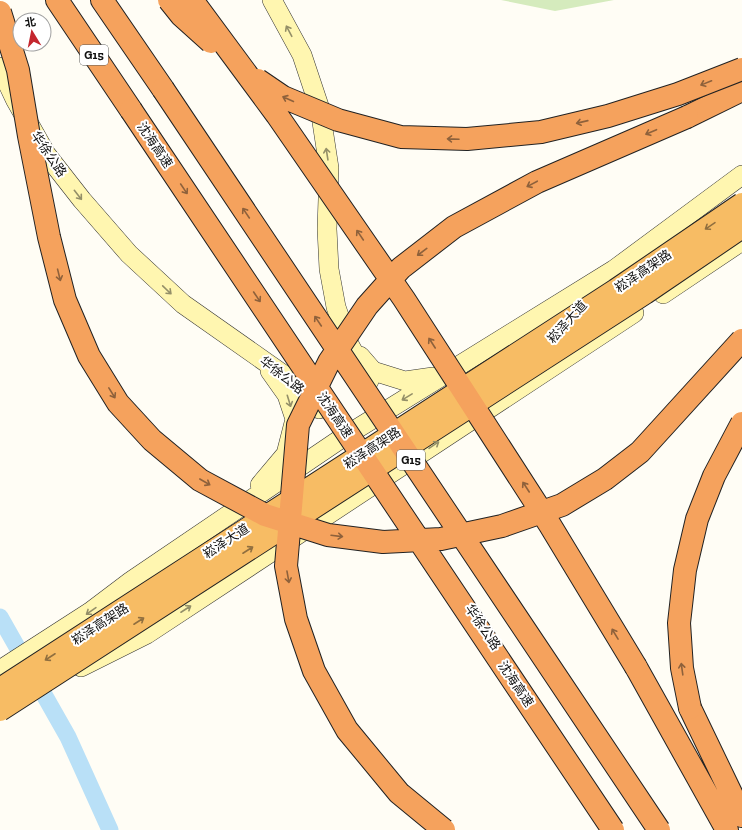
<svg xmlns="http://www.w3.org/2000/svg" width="742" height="830" font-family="'Zilla Slab','Noto Sans SC',serif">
  <rect width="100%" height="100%" fill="#fffdf5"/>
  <!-- green -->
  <path fill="#d5ebbd" d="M 501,0 L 614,0 L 555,11 Z"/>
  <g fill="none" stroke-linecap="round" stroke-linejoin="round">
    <!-- canal -->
    <path stroke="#b9e0f7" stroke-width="17" d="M 0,617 L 68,737 L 110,830"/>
    <!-- secondary casing -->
    <g stroke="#333" stroke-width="20">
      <path id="secondary" d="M 272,0 L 302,55 L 320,109 L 329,168 L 327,229 L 329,269 L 336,307 L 349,344 L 369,381
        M 0,67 L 15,99 L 46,154 L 82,200 L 129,254 L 183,304 L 301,387 L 319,409
        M 607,278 L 615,269 L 742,175
        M 663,294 L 742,241
        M 360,356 L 373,371 L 405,381 L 433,377
        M 260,485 L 286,454 L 295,419 L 287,395 L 270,371
        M 81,667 L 147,634 L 634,313
        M 0,670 L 90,612 L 131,581 L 342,438 L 615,269"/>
    </g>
    <!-- motorway casing -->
    <g stroke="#222" stroke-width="24">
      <path id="motorway" d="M 57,0 L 131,110
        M 102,0 L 163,89
        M 687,117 L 742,90
        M 636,667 L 727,830
        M 690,708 L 742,816"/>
    </g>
    <!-- secondary -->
    <use href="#secondary" stroke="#fff6b0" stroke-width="19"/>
    <!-- motorway -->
    <use href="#motorway" stroke="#f5a25d" stroke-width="22"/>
    <!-- trunk-bridge casing -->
    <g stroke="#222" stroke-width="24" stroke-linecap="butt">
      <path id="trunk-bridge" d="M 0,689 L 616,290 L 742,204
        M 0,710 L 645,293 L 742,227"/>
    </g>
    <!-- motorway-bridge casing -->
    <g stroke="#222" stroke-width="24" stroke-linecap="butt">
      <path id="motorway-bridge" d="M 169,0 L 181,15 L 211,42
        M 192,0 L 277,115 L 404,299 L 550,525 L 636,667
        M 0,12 L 18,70 L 29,136 L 49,237 L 65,300 L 89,356 L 118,403 L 152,440 L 200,480 L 265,515 L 328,535 L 383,542 L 441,539 L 502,526 L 562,505 L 605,479 L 640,452 L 742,340
        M 258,80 L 283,97 L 338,120 L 401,137 L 467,139 L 541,132 L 608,116 L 678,94 L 742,69
        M 163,89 L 659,830
        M 131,110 L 613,830
        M 690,708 L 682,668 L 679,623 L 685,570 L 697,519 L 714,476 L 742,423
        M 444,830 L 399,793 L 347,730 L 314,671 L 296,619 L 286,566 L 298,425 L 329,362 L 367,306 L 401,268 L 454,227 L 537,182 L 687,117"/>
    </g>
    <!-- trunk-bridge -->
    <use href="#trunk-bridge" stroke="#f7bc64" stroke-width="22"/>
    <!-- motorway-bridge -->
    <use href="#motorway-bridge" stroke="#f5a25d" stroke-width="22"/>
  </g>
  <!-- one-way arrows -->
  <defs><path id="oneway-shaft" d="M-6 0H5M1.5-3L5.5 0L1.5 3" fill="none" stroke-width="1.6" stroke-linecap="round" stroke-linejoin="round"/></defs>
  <g stroke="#948f68">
    <use href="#oneway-shaft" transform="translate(289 31) rotate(-118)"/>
    <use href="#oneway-shaft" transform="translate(327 154) rotate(-99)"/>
    <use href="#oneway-shaft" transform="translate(78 195) rotate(52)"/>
    <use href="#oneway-shaft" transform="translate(167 290) rotate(44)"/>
    <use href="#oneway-shaft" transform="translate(407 397) rotate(149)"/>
    <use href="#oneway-shaft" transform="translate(289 401) rotate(73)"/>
    <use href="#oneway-shaft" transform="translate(434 445) rotate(-34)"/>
    <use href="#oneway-shaft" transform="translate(186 609) rotate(-33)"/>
    <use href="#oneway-shaft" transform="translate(91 611) rotate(145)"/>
  </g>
  <g stroke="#8e613b">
    <use href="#oneway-shaft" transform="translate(706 83) rotate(158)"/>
    <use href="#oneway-shaft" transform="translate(288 99) rotate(-156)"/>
    <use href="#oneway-shaft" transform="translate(582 122) rotate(167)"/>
    <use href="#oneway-shaft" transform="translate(651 132) rotate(157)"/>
    <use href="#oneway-shaft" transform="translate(453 139) rotate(-178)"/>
    <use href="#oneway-shaft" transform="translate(532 184) rotate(152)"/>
    <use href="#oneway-shaft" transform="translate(184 189) rotate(56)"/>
    <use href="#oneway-shaft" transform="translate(246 213) rotate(-124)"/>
    <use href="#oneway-shaft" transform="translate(360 235) rotate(-124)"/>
    <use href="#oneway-shaft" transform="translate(422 252) rotate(143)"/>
    <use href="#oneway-shaft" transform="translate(59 275) rotate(76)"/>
    <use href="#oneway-shaft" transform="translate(257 297) rotate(56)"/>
    <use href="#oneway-shaft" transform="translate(318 321) rotate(-124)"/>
    <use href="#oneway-shaft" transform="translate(432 343) rotate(-123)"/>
    <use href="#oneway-shaft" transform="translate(112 393) rotate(58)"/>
    <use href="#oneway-shaft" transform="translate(205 482) rotate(30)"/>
    <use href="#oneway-shaft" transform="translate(526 487) rotate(-123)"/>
    <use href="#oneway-shaft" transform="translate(337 536) rotate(7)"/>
    <use href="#oneway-shaft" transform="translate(288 577) rotate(80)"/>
    <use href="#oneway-shaft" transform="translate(615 634) rotate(-121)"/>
    <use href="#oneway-shaft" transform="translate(682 669) rotate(-98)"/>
  </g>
  <g stroke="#906f3f">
    <use href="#oneway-shaft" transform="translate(710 226) rotate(146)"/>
    <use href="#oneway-shaft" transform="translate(248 550) rotate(-33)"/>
    <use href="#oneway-shaft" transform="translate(139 621) rotate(-33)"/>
    <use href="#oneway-shaft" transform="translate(50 657) rotate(147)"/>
  </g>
  <g text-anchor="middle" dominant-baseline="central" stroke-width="4" stroke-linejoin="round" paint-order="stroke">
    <!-- shield labels -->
    <g fill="#fff" stroke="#585858" stroke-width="1">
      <rect x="80" y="45" width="28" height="20" rx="3"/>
      <rect x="397" y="450" width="28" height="20" rx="3"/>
    </g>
    <g font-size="12" font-weight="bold" fill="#111">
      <text x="94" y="55">G15</text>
      <text x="411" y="460">G15</text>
    </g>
    <!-- street labels -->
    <g font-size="13" fill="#111" stroke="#fff">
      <text transform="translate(155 145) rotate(56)">沈海高速</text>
      <text transform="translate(49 154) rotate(56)">华徐公路</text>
      <text transform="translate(643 271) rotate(-34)">崧泽高架路</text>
      <text transform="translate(567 322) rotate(-48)">崧泽大道</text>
      <text transform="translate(282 375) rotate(38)">华徐公路</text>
      <text transform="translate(335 415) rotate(56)">沈海高速</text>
      <text transform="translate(372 448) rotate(-33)">崧泽高架路</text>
      <text transform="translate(226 541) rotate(-33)">崧泽大道</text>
      <text transform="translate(100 624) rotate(-33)">崧泽高架路</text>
      <text transform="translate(483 627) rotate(56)">华徐公路</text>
      <text transform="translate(516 684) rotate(56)">沈海高速</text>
    </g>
  </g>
  <!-- north arrow -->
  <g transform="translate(32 32) rotate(350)"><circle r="19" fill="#ffffff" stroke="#a0a0a0"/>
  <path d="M0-3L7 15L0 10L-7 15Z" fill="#c4262e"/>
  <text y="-6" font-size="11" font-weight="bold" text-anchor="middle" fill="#111111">北</text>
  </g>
</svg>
